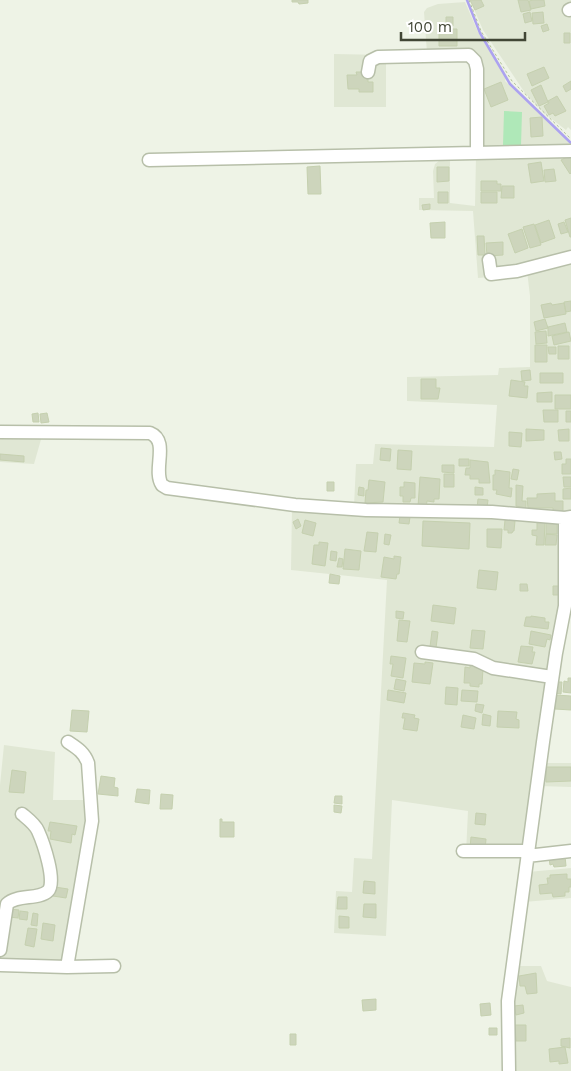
<svg xmlns="http://www.w3.org/2000/svg" width="571" height="1071" font-family="'Work Sans',sans-serif">
  <rect width="100%" height="100%" fill="#eef3e6"/>
  <!-- residential -->
  <path fill="#e0e7d4" d="M 470,0 L 571,0 L 571,130 L 568,127 L 566,130 L 544,113 L 525,93 L 483,30 Z
    M 465,2 L 478,32 L 506,78 L 505,81 L 571,143 L 571,149 L 482,151 L 476,59 L 427,53 L 424,12 L 427,8 L 438,4 Z
    M 334,54 L 386,55 L 386,107 L 334,107 Z
    M 571,153 L 571,255 L 489,277 L 478,278 L 473,211 L 419,210 L 419,198 L 434,198 L 433,171 L 435,164 L 444,157 L 450,156 L 450,203 L 475,206 L 476,156 Z
    M 571,259 L 571,514 L 354,506 L 356,464 L 373,464 L 375,444 L 494,447 L 497,405 L 407,401 L 407,377 L 498,375 L 499,368 L 530,367 L 530,296 L 527,271 Z
    M 0,435 L 42,436 L 34,464 L 0,462 Z
    M 292,508 L 562,519 L 563,606 L 524,854 L 466,853 L 468,811 L 392,800 L 386,936 L 334,933 L 336,891 L 352,892 L 354,858 L 372,859 L 387,580 L 291,570 Z
    M 4,745 L 55,752 L 53,800 L 88,800 L 89,821 L 66,965 L 0,963 L 0,785 Z
    M 543,763 L 571,763 L 571,787 L 539,786 Z
    M 571,868 L 571,898 L 524,902 L 528,872 Z
    M 515,966 L 541,966 L 547,981 L 571,987 L 571,1071 L 511,1071 Z"/>
  <!-- green -->
  <path fill="#afe8b8" d="M 504,111 L 522,112 L 521,146 L 503,145 Z"/>
  <g fill="none" stroke-linecap="round" stroke-linejoin="round">
    <!-- stream -->
    <path stroke="#aca2f0" stroke-width="2.5" d="M 467,0 L 480,33 L 510,84 L 571,143"/>
  </g>
  <!-- building -->
  <path fill="#cdd5bc" stroke="#c5d0af" d="M 292,0 L 308,0 L 308,3 L 299,4 L 298,2 L 292,2 Z
    M 470,0 L 481,0 L 484,6 L 475,10 Z
    M 518,0 L 528,0 L 531,10 L 521,12 Z
    M 533,0 L 544,0 L 545,6 L 531,9 L 529,1 Z
    M 530,12 L 532,21 L 525,23 L 523,14 Z
    M 543,12 L 544,23 L 533,24 L 532,13 Z
    M 446,17 L 453,17 L 453,26 L 446,26 Z
    M 547,24 L 549,30 L 543,32 L 541,26 Z
    M 439,29 L 457,29 L 457,46 L 439,46 Z
    M 564,33 L 570,33 L 570,43 L 564,43 Z
    M 544,67 L 549,78 L 532,86 L 527,74 Z
    M 356,72 L 363,72 L 368,74 L 368,82 L 373,82 L 373,92 L 359,92 L 359,89 L 348,89 L 347,75 L 357,75 Z
    M 571,81 L 571,89 L 566,92 L 563,86 Z
    M 501,82 L 508,100 L 491,107 L 484,89 Z
    M 541,85 L 548,102 L 539,106 L 531,90 Z
    M 557,96 L 566,111 L 555,116 L 553,113 L 549,115 L 544,106 L 549,103 L 548,101 Z
    M 542,117 L 543,136 L 531,137 L 530,118 Z
    M 571,155 L 571,173 L 570,174 L 561,160 Z
    M 541,162 L 544,181 L 531,183 L 528,164 Z
    M 320,166 L 321,194 L 308,194 L 307,167 Z
    M 437,167 L 449,167 L 449,181 L 437,182 Z
    M 554,169 L 556,181 L 545,182 L 544,170 Z
    M 481,181 L 497,181 L 497,184 L 501,184 L 501,191 L 481,191 Z
    M 502,186 L 514,186 L 514,198 L 501,198 Z
    M 438,192 L 448,192 L 448,203 L 438,203 Z
    M 481,192 L 497,192 L 497,203 L 481,203 Z
    M 430,204 L 430,209 L 423,210 L 422,205 Z
    M 571,218 L 571,237 L 570,237 L 565,220 Z
    M 549,220 L 555,238 L 541,243 L 535,225 Z
    M 445,222 L 445,238 L 431,238 L 430,223 Z
    M 564,222 L 568,232 L 561,234 L 558,224 Z
    M 534,224 L 541,245 L 530,248 L 523,227 Z
    M 522,229 L 528,248 L 515,253 L 508,234 Z
    M 477,236 L 484,236 L 485,255 L 478,255 Z
    M 503,242 L 503,255 L 487,256 L 486,243 Z
    M 571,301 L 571,311 L 566,312 L 564,302 Z
    M 551,303 L 552,305 L 564,303 L 566,314 L 544,318 L 541,305 Z
    M 545,319 L 548,328 L 536,331 L 534,322 Z
    M 565,323 L 567,332 L 548,336 L 548,327 Z
    M 546,331 L 547,343 L 536,344 L 535,332 Z
    M 569,332 L 571,341 L 554,345 L 552,336 Z
    M 535,345 L 547,345 L 547,362 L 535,362 Z
    M 558,346 L 569,346 L 569,359 L 558,359 Z
    M 548,347 L 556,347 L 556,354 L 549,354 Z
    M 530,370 L 531,380 L 522,381 L 521,371 Z
    M 540,373 L 563,373 L 563,383 L 540,383 Z
    M 421,379 L 436,379 L 436,388 L 440,388 L 438,399 L 421,399 Z
    M 511,380 L 525,382 L 524,386 L 528,386 L 527,398 L 509,396 Z
    M 552,392 L 552,402 L 537,402 L 537,393 Z
    M 555,395 L 571,395 L 571,409 L 555,409 Z
    M 543,410 L 558,410 L 558,422 L 544,422 Z
    M 566,411 L 571,411 L 571,422 L 566,422 Z
    M 38,413 L 39,422 L 33,422 L 32,414 Z
    M 47,413 L 49,422 L 41,423 L 40,414 Z
    M 526,429 L 544,430 L 544,440 L 526,441 Z
    M 569,429 L 569,441 L 559,441 L 558,430 Z
    M 509,432 L 522,433 L 521,447 L 509,446 Z
    M 381,448 L 391,449 L 390,461 L 380,460 Z
    M 398,450 L 412,451 L 411,470 L 397,469 Z
    M 554,452 L 561,452 L 562,459 L 555,460 Z
    M 0,454 L 24,456 L 24,462 L 0,460 Z
    M 459,459 L 469,459 L 469,466 L 459,466 Z
    M 566,459 L 571,459 L 571,474 L 562,474 L 562,464 L 566,464 Z
    M 470,460 L 488,462 L 490,483 L 479,483 L 479,479 L 470,479 L 470,475 L 465,475 L 466,468 L 470,468 Z
    M 442,465 L 454,465 L 454,473 L 442,472 Z
    M 513,469 L 519,470 L 517,480 L 511,479 Z
    M 495,470 L 510,472 L 509,488 L 512,488 L 511,497 L 496,494 L 497,490 L 493,490 L 493,475 L 495,475 Z
    M 444,474 L 454,474 L 454,487 L 444,487 Z
    M 420,477 L 440,479 L 439,499 L 434,499 L 434,502 L 427,501 L 426,508 L 418,507 Z
    M 563,477 L 571,477 L 571,487 L 564,487 Z
    M 369,480 L 385,482 L 383,502 L 365,503 L 366,490 L 368,490 Z
    M 327,482 L 334,482 L 334,491 L 327,491 Z
    M 404,482 L 415,483 L 415,498 L 411,498 L 410,502 L 403,502 L 403,496 L 400,496 L 400,487 L 404,487 Z
    M 516,485 L 523,486 L 522,501 L 526,501 L 526,508 L 516,506 Z
    M 359,487 L 364,488 L 364,496 L 358,495 Z
    M 475,487 L 483,488 L 483,495 L 475,495 Z
    M 571,488 L 571,499 L 563,499 L 563,489 Z
    M 555,493 L 555,501 L 563,501 L 563,512 L 553,512 L 553,508 L 528,508 L 527,498 L 537,498 L 537,494 Z
    M 478,499 L 488,500 L 487,508 L 477,508 Z
    M 400,516 L 410,517 L 409,524 L 399,523 Z
    M 298,519 L 301,526 L 296,529 L 293,522 Z
    M 305,520 L 316,523 L 313,536 L 302,533 Z
    M 505,520 L 515,521 L 514,531 L 513,531 L 512,533 L 508,533 L 508,530 L 504,530 Z
    M 537,520 L 545,521 L 544,545 L 536,545 L 537,536 L 532,535 L 532,530 L 537,530 Z
    M 423,521 L 470,523 L 469,549 L 422,546 Z
    M 546,522 L 557,523 L 557,534 L 546,534 Z
    M 487,529 L 502,529 L 501,548 L 487,547 Z
    M 367,532 L 378,533 L 376,552 L 364,551 Z
    M 385,534 L 391,535 L 389,545 L 384,544 Z
    M 546,534 L 557,535 L 556,545 L 545,545 Z
    M 319,542 L 328,543 L 325,566 L 312,564 L 314,545 L 319,545 Z
    M 345,549 L 361,551 L 359,570 L 343,569 Z
    M 331,551 L 337,552 L 336,561 L 330,560 Z
    M 394,556 L 401,557 L 399,574 L 397,574 L 396,579 L 381,577 L 384,557 L 394,559 Z
    M 339,558 L 343,559 L 342,567 L 337,567 Z
    M 479,570 L 498,572 L 496,590 L 477,588 Z
    M 330,574 L 340,576 L 339,584 L 329,583 Z
    M 520,584 L 527,584 L 528,591 L 520,591 Z
    M 553,586 L 560,586 L 560,595 L 553,595 Z
    M 433,605 L 456,608 L 454,624 L 431,621 Z
    M 396,611 L 404,612 L 403,619 L 396,618 Z
    M 531,616 L 545,618 L 545,622 L 549,622 L 548,629 L 524,626 L 526,617 L 531,617 Z
    M 399,620 L 410,621 L 407,642 L 397,641 Z
    M 472,630 L 485,631 L 483,649 L 470,648 Z
    M 432,631 L 438,632 L 436,648 L 430,647 Z
    M 531,631 L 551,635 L 550,640 L 547,639 L 545,647 L 529,644 Z
    M 521,646 L 533,647 L 532,652 L 535,652 L 532,664 L 518,662 Z
    M 391,656 L 406,658 L 403,678 L 391,676 L 393,664 L 390,664 Z
    M 425,662 L 433,663 L 430,684 L 412,682 L 414,663 L 425,664 Z
    M 470,665 L 477,666 L 477,668 L 483,669 L 482,684 L 479,684 L 479,687 L 470,686 L 470,683 L 464,683 L 465,667 L 470,668 Z
    M 568,678 L 571,678 L 571,693 L 563,692 L 564,681 L 568,682 Z
    M 396,679 L 406,681 L 404,691 L 394,689 Z
    M 555,682 L 562,682 L 561,694 L 554,693 Z
    M 446,687 L 458,688 L 457,705 L 445,704 Z
    M 388,690 L 406,693 L 404,703 L 387,700 Z
    M 462,690 L 478,691 L 477,702 L 461,701 Z
    M 556,695 L 571,696 L 571,710 L 555,709 Z
    M 476,704 L 484,705 L 482,713 L 475,711 Z
    M 72,710 L 89,711 L 87,732 L 70,731 Z
    M 498,711 L 517,712 L 516,719 L 519,720 L 519,728 L 497,727 Z
    M 403,713 L 415,715 L 414,718 L 419,719 L 417,731 L 403,729 L 405,718 L 402,718 Z
    M 483,714 L 491,716 L 490,726 L 482,725 Z
    M 463,715 L 476,718 L 474,729 L 461,727 Z
    M 546,767 L 571,767 L 571,781 L 546,782 Z
    M 12,770 L 26,772 L 24,793 L 9,792 Z
    M 101,776 L 115,778 L 114,787 L 118,788 L 118,796 L 98,794 Z
    M 137,789 L 150,790 L 149,804 L 135,802 Z
    M 161,794 L 173,795 L 172,809 L 160,809 Z
    M 335,796 L 342,796 L 342,804 L 334,803 Z
    M 334,805 L 342,806 L 341,813 L 334,812 Z
    M 476,813 L 486,814 L 485,825 L 475,824 Z
    M 220,819 L 222,819 L 222,822 L 234,822 L 234,837 L 220,837 Z
    M 50,822 L 77,826 L 75,835 L 72,834 L 71,843 L 50,839 L 51,831 L 48,831 Z
    M 471,837 L 486,839 L 485,850 L 470,848 Z
    M 565,856 L 566,866 L 554,867 L 553,864 L 550,865 L 549,858 Z
    M 567,874 L 567,879 L 571,879 L 571,887 L 569,887 L 569,892 L 565,892 L 565,896 L 553,897 L 552,893 L 540,894 L 539,885 L 548,884 L 547,878 L 550,878 L 550,875 Z
    M 364,881 L 375,882 L 375,894 L 363,893 Z
    M 55,887 L 68,889 L 66,898 L 53,896 Z
    M 338,897 L 347,897 L 347,909 L 337,909 Z
    M 364,904 L 376,904 L 376,918 L 363,917 Z
    M 10,909 L 19,910 L 18,918 L 9,917 Z
    M 20,911 L 28,912 L 27,920 L 19,919 Z
    M 33,913 L 38,914 L 37,926 L 31,925 Z
    M 339,916 L 349,917 L 349,928 L 339,928 Z
    M 43,923 L 55,925 L 53,941 L 41,939 Z
    M 28,928 L 37,929 L 34,947 L 25,945 Z
    M 536,973 L 537,993 L 527,994 L 525,986 L 520,986 L 519,976 Z
    M 376,999 L 376,1010 L 363,1011 L 362,1000 Z
    M 490,1003 L 491,1015 L 481,1016 L 480,1004 Z
    M 523,1005 L 524,1013 L 516,1015 L 514,1006 Z
    M 515,1025 L 526,1025 L 526,1041 L 516,1041 Z
    M 489,1028 L 497,1028 L 497,1035 L 489,1035 Z
    M 290,1034 L 296,1034 L 296,1045 L 290,1045 Z
    M 570,1038 L 570,1048 L 561,1046 L 561,1039 Z
    M 565,1047 L 568,1063 L 559,1064 L 559,1061 L 550,1062 L 549,1049 Z"/>
  <g fill="none" stroke-linecap="round" stroke-linejoin="round">
    <!-- minor casing -->
    <g stroke="#b7bfa9" stroke-width="15">
      <path id="minor" d="M 569,10 L 571,9
        M 368,72 L 370,61 L 378,57 L 469,55 L 475,61 L 477,69 L 477,153
        M 149,160 L 571,151
        M 489,260 L 491,274 L 517,271 L 571,257
        M 0,432 L 150,433 C 170,441 152,470 162,485 L 167,488 L 295,505 L 366,510 L 492,512 L 565,518
        M 422,652 L 474,659 L 493,668 L 552,677
        M 463,851 L 527,851
        M 527,856 L 571,851
        M 0,950 L 7,904 C 17,894 39,900 48,891 C 57,882 43,842 38,831 C 35,824 28,819 22,814
        M 0,965 L 67,967 L 92,821 L 88,763 C 84,752 77,748 68,742
        M 67,967 L 114,966
        M 509,1071 L 508,1001 L 543,742 L 556,653 L 565,606 L 565,518 L 571,517"/>
    </g>
    <!-- path -->
    <path stroke="#b3c19a" stroke-width="1" stroke-dasharray="2.5 2.5" stroke-linecap="butt" d="M 469,0 L 481,31 L 512,81 L 571,139"/>
    <!-- minor -->
    <use href="#minor" stroke="#fff" stroke-width="12"/>
  </g>
  <!-- scale -->
  <path d="M401 32v8h124v-8" fill="none" stroke="#414635" stroke-width="2.5"/>
  <text x="408" y="32" font-size="15" fill="#414635" stroke="#ffffff" stroke-width="4" paint-order="stroke">100 m</text>
</svg>
